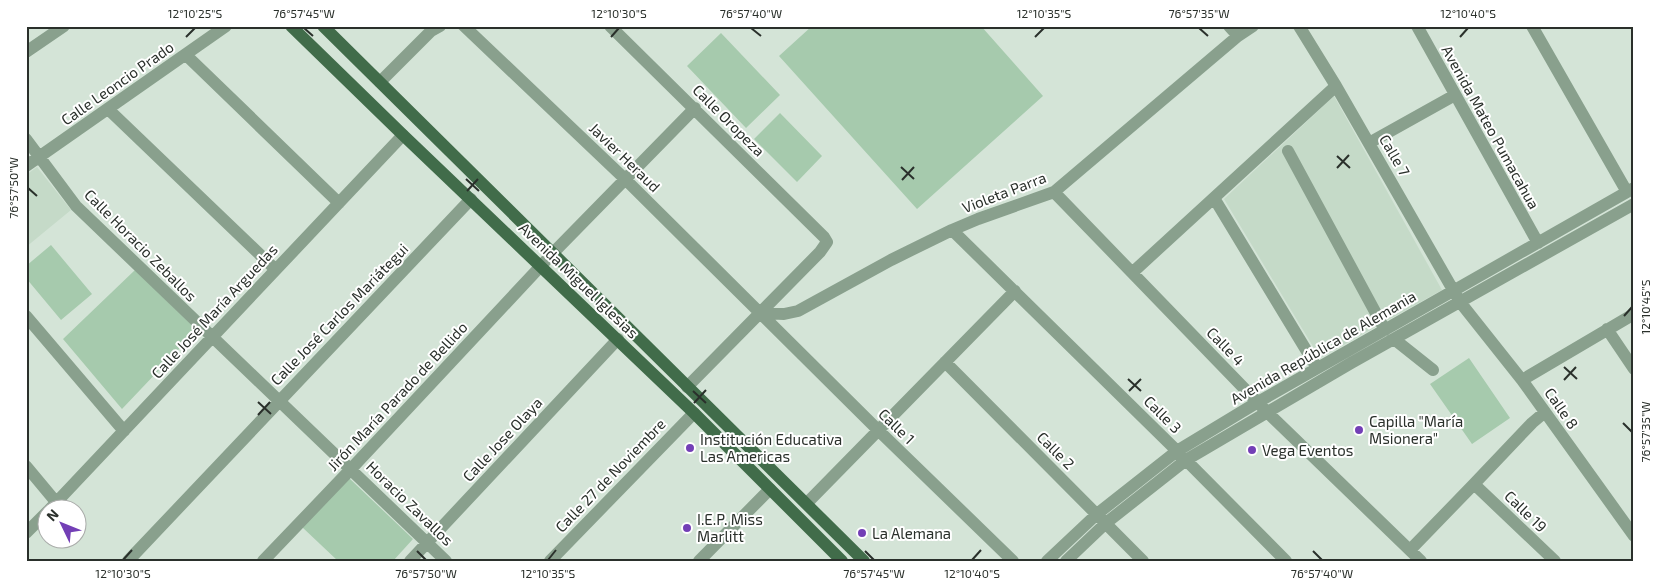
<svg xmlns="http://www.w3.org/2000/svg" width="1660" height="587" font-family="'Exo 2',sans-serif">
  <rect width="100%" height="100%" fill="#d4e4d7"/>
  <!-- built -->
  <path fill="#c5dac8" d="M 1334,96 L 1442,290 L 1320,358 L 1224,199 Z
    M 37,167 L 71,210 L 26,247 L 26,175 Z"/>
  <!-- green -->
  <path fill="#a6caad" d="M 812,26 L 981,26 L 1043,96 L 917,209 L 779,56 Z
    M 721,33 L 780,95 L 746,128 L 687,66 Z
    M 780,113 L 822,156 L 797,182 L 754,139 Z
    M 51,245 L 92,294 L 61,320 L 26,278 L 26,266 Z
    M 135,270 L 197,330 L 122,409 L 63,339 Z
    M 1469,358 L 1510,418 L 1472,444 L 1430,384 Z
    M 349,478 L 413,539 L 393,561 L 338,561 L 302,527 Z"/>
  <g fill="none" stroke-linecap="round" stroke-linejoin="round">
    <!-- minor -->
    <path stroke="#89a08d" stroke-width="12" d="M 464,26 L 625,179 L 878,430 L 1013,561
      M 610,26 L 824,237 L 827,242 L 820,252 L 687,387
      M 1229,26 L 1238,36
      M 1299,26 L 1336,86 L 1460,302 L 1522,380 L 1634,536
      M 1417,26 L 1538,243
      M 1532,26 L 1627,192
      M 26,52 L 64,26
      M 186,55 L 339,203
      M 380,82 L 431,31 L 440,26
      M 108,109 L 275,269
      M 26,139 L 76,206 L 446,561
      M 1369,143 L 1455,95
      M 1288,151 L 1385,330
      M 26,166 L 226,26
      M 1054,192 L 1267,412 L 1421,561
      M 1214,198 L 1317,368
      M 952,230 L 1172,446 L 1286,561
      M 1133,272 L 1336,86
      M 761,313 L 784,314 L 798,311 L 891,260 L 952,230 L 978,219 L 1054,192 L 1238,36 L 1253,26
      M 26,316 L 124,431
      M 1607,329 L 1634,369
      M 1394,339 L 1433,370
      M 945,362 L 1143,561
      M 1522,380 L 1634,314
      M 26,466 L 56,502
      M 1474,484 L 1555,561
      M 807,503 L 1015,291
      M 49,510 L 403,135
      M 26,533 L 48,511
      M 1410,550 L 1474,484 L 1532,423 L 1545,412
      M 128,561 L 471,199
      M 263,561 L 351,469 L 553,253 L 695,108
      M 410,561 L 618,339
      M 550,561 L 694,413
      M 699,561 L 770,489
      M 1047,561 L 1097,514 L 1177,451 L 1258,402 L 1634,188
      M 1066,561 L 1106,523 L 1186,460 L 1351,363 L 1634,204"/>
    <!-- major -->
    <path stroke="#416c4a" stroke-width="12" d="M 291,26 L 403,135 L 694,413 L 842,561
      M 323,26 L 864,561"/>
  </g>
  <!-- ticks -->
  <path fill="none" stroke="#2a302b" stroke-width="2" d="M 304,28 L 313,36M 751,28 L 761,36M 1199,28 L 1208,36M 186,37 L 195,28M 611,37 L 619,28M 1035,37 L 1044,28M 1460,37 L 1468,28M 1337,156 L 1350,168M 901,167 L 914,179M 1337,168 L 1349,155M 466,179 L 479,191M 902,180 L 914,167M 28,188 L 37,196M 467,191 L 478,179M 1624,316 L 1632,307M 1564,367 L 1577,379M 1128,379 L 1141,391M 1564,380 L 1576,367M 693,391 L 706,403M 1129,391 L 1141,379M 258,402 L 271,414M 694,403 L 706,390M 258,415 L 270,402M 1623,423 L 1632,432M 417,551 L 426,560M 865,551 L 874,560M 1313,551 L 1322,560M 123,560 L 132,550M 548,560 L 556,550M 972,560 L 981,550"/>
  <!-- markers -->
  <g fill="#733fb6" stroke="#fff" stroke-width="2">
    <circle cx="1359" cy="430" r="5"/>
    <circle cx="690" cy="448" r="5"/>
    <circle cx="1252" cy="450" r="5"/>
    <circle cx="687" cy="528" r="5"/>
    <circle cx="862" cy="533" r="5"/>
  </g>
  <g text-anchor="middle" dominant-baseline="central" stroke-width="4" stroke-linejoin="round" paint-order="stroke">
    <!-- street labels -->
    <g font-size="15" fill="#2a302b" stroke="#fff">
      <text transform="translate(117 83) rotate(-35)">Calle Leoncio Prado</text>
      <text transform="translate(729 120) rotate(45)">Calle Oropeza</text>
      <text transform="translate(1491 127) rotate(61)">Avenida Mateo Pumacahua</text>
      <text transform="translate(1395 155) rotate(60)">Calle 7</text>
      <text transform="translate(625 157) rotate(44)">Javier Heraud</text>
      <text transform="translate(1004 192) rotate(-21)">Violeta Parra</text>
      <text transform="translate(141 245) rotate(45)">Calle Horacio Zeballos</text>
      <text transform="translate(579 280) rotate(44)">Avenida Miguel Iglesias</text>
      <text transform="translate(214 311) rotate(-47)">Calle José María Arguedas</text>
      <text transform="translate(339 314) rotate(-46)">Calle José Carlos Mariátegui</text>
      <text transform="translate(1226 346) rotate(46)">Calle 4</text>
      <text transform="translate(1323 347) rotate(-30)">Avenida República de Alemania</text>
      <text transform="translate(397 396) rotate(-47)">Jirón María Parado de Bellido</text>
      <text transform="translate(1562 408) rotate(55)">Calle 8</text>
      <text transform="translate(1163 414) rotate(45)">Calle 3</text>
      <text transform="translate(897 426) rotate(44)">Calle 1</text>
      <text transform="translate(502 439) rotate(-47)">Calle Jose Olaya</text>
      <text transform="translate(1056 450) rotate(45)">Calle 2</text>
      <text transform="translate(610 475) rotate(-46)">Calle 27 de Noviembre</text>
      <text transform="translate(410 503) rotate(44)">Horacio Zavallos</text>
      <text transform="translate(1526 511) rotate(44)">Calle 19</text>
    </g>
    <!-- poi labels -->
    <g font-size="15" fill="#2a302b" stroke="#fff" text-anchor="start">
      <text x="1369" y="421">Capilla "María<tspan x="1369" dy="17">Msionera"</tspan></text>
      <text x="700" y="439">Institución Educativa<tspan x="700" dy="17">Las Americas</tspan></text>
      <text x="1262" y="450">Vega Eventos</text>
      <text x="697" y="519">I.E.P. Miss<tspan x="697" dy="17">Marlitt</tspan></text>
      <text x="872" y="533">La Alemana</text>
    </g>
  </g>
  <!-- border -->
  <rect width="1660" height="587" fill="none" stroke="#ffffff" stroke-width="55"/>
  <!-- north arrow -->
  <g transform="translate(62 524) rotate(313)"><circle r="24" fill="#ffffff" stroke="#aaacaa"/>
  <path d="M0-4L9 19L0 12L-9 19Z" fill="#733fb6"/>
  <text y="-8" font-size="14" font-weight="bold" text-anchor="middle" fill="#2a302b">N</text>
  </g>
  <rect x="28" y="28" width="1604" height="532" fill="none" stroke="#2a302b" stroke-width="2"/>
  <g font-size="12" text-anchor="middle" fill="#2a302b">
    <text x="195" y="18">12°10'25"S</text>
    <text x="304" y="18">76°57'45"W</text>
    <text x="619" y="18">12°10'30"S</text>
    <text x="751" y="18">76°57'40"W</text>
    <text x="1044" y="18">12°10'35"S</text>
    <text x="1199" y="18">76°57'35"W</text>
    <text x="1468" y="18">12°10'40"S</text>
    <text transform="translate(14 188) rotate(-90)" y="4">76°57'50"W</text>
    <text transform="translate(1646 307) rotate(-90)" y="4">12°10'45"S</text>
    <text transform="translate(1646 432) rotate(-90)" y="4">76°57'35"W</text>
    <text x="123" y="578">12°10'30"S</text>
    <text x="426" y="578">76°57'50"W</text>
    <text x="548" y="578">12°10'35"S</text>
    <text x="874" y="578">76°57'45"W</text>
    <text x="972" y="578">12°10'40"S</text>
    <text x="1322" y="578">76°57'40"W</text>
  </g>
</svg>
